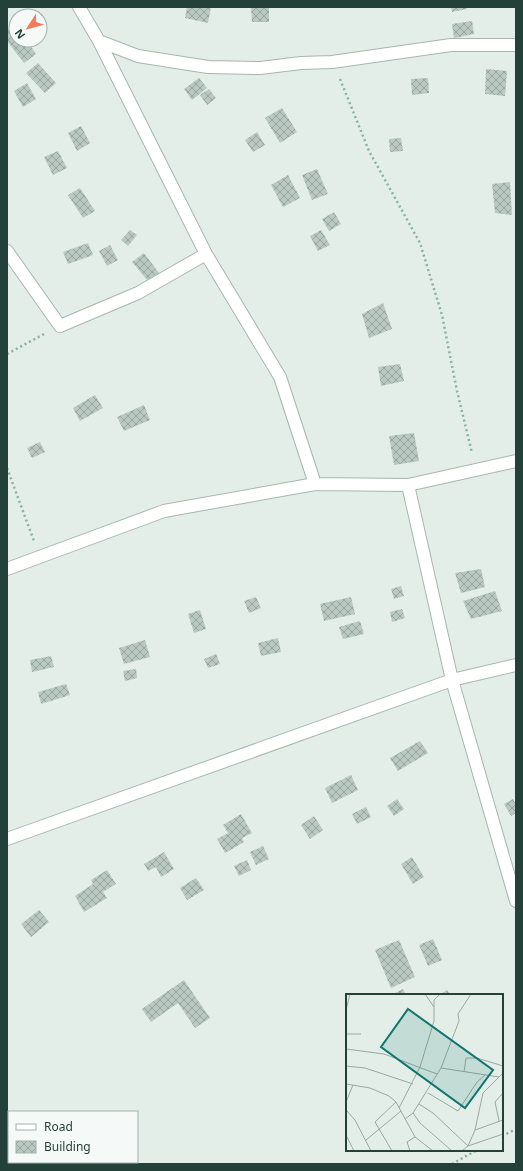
<svg xmlns="http://www.w3.org/2000/svg" width="523" height="1171" font-family="'Noto Sans',sans-serif">
  <defs>
    <pattern id="building-cross-hatch" width="8" height="8" patternUnits="userSpaceOnUse"><rect width="8" height="8" fill="#b9c9c2"/><path d="M0 0l8 8M0 8l8-8" fill="none" stroke="#96a59f"/></pattern>
  </defs>
  <rect width="100%" height="100%" fill="#e4eee9"/>
  <!-- building -->
  <path fill="url(#building-cross-hatch)" d="M 187,7 L 211,7 L 208,23 L 185,18 Z
    M 251,7 L 269,7 L 269,22 L 252,22 Z
    M 451,7 L 467,7 L 467,9 L 452,12 Z
    M 472,21 L 474,34 L 454,38 L 452,24 Z
    M 13,26 L 16,29 L 16,40 L 36,40 L 30,45 L 36,54 L 24,63 L 7,41 L 7,30 Z
    M 38,63 L 56,83 L 45,93 L 26,73 Z
    M 486,69 L 507,71 L 505,96 L 485,94 Z
    M 199,78 L 207,88 L 192,100 L 184,89 Z
    M 428,78 L 429,93 L 412,95 L 411,79 Z
    M 27,83 L 36,99 L 23,107 L 14,91 Z
    M 209,89 L 216,98 L 207,105 L 200,95 Z
    M 282,108 L 297,132 L 280,143 L 265,118 Z
    M 81,126 L 90,143 L 77,151 L 68,133 Z
    M 257,132 L 265,145 L 253,152 L 245,140 Z
    M 401,138 L 403,151 L 390,152 L 389,139 Z
    M 58,151 L 67,168 L 53,175 L 44,157 Z
    M 317,169 L 328,194 L 312,200 L 302,175 Z
    M 288,175 L 300,198 L 283,207 L 271,185 Z
    M 510,182 L 512,215 L 495,213 L 492,184 Z
    M 80,188 L 95,211 L 83,218 L 68,195 Z
    M 334,212 L 341,224 L 329,231 L 322,219 Z
    M 130,230 L 137,235 L 128,246 L 121,240 Z
    M 321,230 L 330,245 L 318,251 L 310,236 Z
    M 88,243 L 93,255 L 68,264 L 63,252 Z
    M 110,245 L 118,260 L 107,266 L 99,251 Z
    M 144,253 L 159,273 L 148,281 L 132,262 Z
    M 383,303 L 392,329 L 369,338 L 362,314 Z
    M 400,364 L 404,381 L 381,386 L 378,367 Z
    M 95,395 L 103,408 L 80,421 L 73,408 Z
    M 144,405 L 150,420 L 124,431 L 117,417 Z
    M 414,433 L 419,461 L 394,465 L 389,436 Z
    M 40,442 L 45,452 L 32,458 L 27,448 Z
    M 481,569 L 485,587 L 461,593 L 455,573 Z
    M 401,586 L 404,596 L 394,599 L 391,589 Z
    M 495,591 L 502,611 L 471,619 L 463,601 Z
    M 256,597 L 261,608 L 249,613 L 244,601 Z
    M 351,597 L 355,614 L 324,621 L 320,604 Z
    M 402,609 L 405,618 L 392,622 L 390,612 Z
    M 200,610 L 206,629 L 194,633 L 188,614 Z
    M 360,621 L 364,634 L 343,639 L 339,627 Z
    M 278,638 L 281,652 L 261,656 L 258,643 Z
    M 145,640 L 150,657 L 124,664 L 119,648 Z
    M 216,654 L 220,664 L 208,668 L 204,659 Z
    M 51,656 L 54,667 L 32,672 L 30,660 Z
    M 136,669 L 137,678 L 125,681 L 123,671 Z
    M 66,684 L 70,695 L 41,704 L 38,692 Z
    M 420,741 L 428,753 L 398,771 L 390,758 Z
    M 351,775 L 358,790 L 332,803 L 325,788 Z
    M 397,799 L 404,809 L 394,816 L 387,806 Z
    M 513,799 L 516,804 L 516,813 L 511,816 L 504,804 Z
    M 366,807 L 371,817 L 357,824 L 352,814 Z
    M 241,814 L 252,833 L 242,838 L 244,842 L 225,853 L 217,839 L 228,833 L 223,825 Z
    M 314,816 L 323,830 L 310,839 L 301,825 Z
    M 263,846 L 269,859 L 256,865 L 250,852 Z
    M 164,852 L 174,869 L 161,877 L 156,867 L 148,871 L 144,864 Z
    M 412,857 L 424,877 L 413,884 L 401,864 Z
    M 247,860 L 251,870 L 239,876 L 234,866 Z
    M 107,870 L 116,884 L 103,892 L 107,898 L 84,912 L 75,896 L 93,884 L 91,880 Z
    M 196,878 L 204,890 L 187,900 L 180,888 Z
    M 39,910 L 49,922 L 31,937 L 21,924 Z
    M 433,939 L 442,960 L 428,966 L 419,945 Z
    M 399,940 L 415,977 L 391,988 L 375,950 Z
    M 184,980 L 210,1018 L 195,1028 L 178,1003 L 151,1022 L 142,1009 Z
    M 403,989 L 406,995 L 391,995 Z
    M 447,990 L 450,995 L 439,995 Z"/>
  <g fill="none" stroke-linecap="round" stroke-linejoin="round">
    <!-- minor casing -->
    <g stroke="#a6b7b0" stroke-width="14">
      <path id="minor" d="M 79,7 L 99,41 L 206,254 L 280,377 L 315,484
        M 99,41 L 138,56 L 208,67 L 260,68 L 301,63 L 332,62 L 451,45 L 516,45
        M 7,251 L 60,326 L 138,293 L 206,254
        M 408,485 L 452,680 L 516,901
        M 7,569 L 164,511 L 315,484 L 408,485 L 516,461
        M 7,839 L 452,680 L 516,665"/>
    </g>
    <!-- path -->
    <path stroke="#84b3a2" stroke-width="2.5" stroke-dasharray="2 3" stroke-linecap="butt" d="M 340,79 L 369,151 L 420,243 L 442,315 L 457,391 L 472,453
      M 7,354 L 44,334
      M 7,468 L 34,541
      M 502,1136 L 516,1129
      M 452,1164 L 477,1150"/>
    <!-- minor -->
    <use href="#minor" stroke="#fff" stroke-width="12"/>
  </g>
  <!-- overview -->
  <g transform="translate(346 994)">
    <rect width="157" height="157" fill="#e4eee9"/>
    <path fill="none" stroke="#97a9a2" stroke-width="1" d="M 79,0 L 88,13M 0,16 L 4,0M 0,40 L 15,40M 0,55 L 38,60 L 91,80M 0,72 L 19,74 L 67,90M 95,74 L 153,83M 118,78 L 120,64 L 131,64 L 157,72M 0,90 L 24,94 L 43,102 L 50,108 L 69,143 L 87,157M 82,99 L 112,117 L 131,88 L 139,81M 0,108 L 7,91M 73,110 L 87,119 L 122,152 L 157,140M 53,114 L 74,73 L 88,27 L 88,6 L 94,0M 0,116 L 9,126 L 25,157M 67,119 L 95,74 L 113,27 L 112,20 L 125,0M 59,125 L 67,119 L 74,129 L 106,157M 153,127 L 149,108 L 157,99M 129,136 L 157,126M 0,141 L 8,157M 20,146 L 55,117M 46,157 L 29,128 L 50,108M 64,157 L 61,148 L 69,143M 116,157 L 122,152 L 129,136 L 137,99 L 157,79"/>
    <path fill="#0f766e" fill-opacity="0.15" stroke="#0f766e" stroke-width="2" d="M 62,15 L 147,76 L 119,114 L 35,53 Z"/>
    <rect width="157" height="157" fill="none" stroke="#234138" stroke-width="2"/>
  </g>
  <!-- border -->
  <rect width="523" height="1171" fill="none" stroke="#234138" stroke-width="16"/>
  <!-- legend -->
  <rect x="8" y="1111" width="130" height="52" fill="#f5faf8" stroke="#a1b0ab"/>
  <rect x="16" y="1124" width="20" height="6" fill="#ffffff" stroke="#a1b0ab"/>
  <text x="44" y="1131" font-size="12" fill="#234138">Road</text>
  <rect x="16" y="1141" width="20" height="12" fill="url(#building-cross-hatch)" stroke="#a1b0ab"/>
  <text x="44" y="1151" font-size="12" fill="#234138">Building</text>
  <!-- north arrow -->
  <g transform="translate(28 28) rotate(234)"><circle r="19" fill="#f5faf8" stroke="#a1b0ab"/>
  <path d="M0-3L7 15L0 10L-7 15Z" fill="#f67b5a"/>
  <text y="-6" font-size="11" font-weight="bold" text-anchor="middle" fill="#234138">N</text>
  </g>
</svg>
